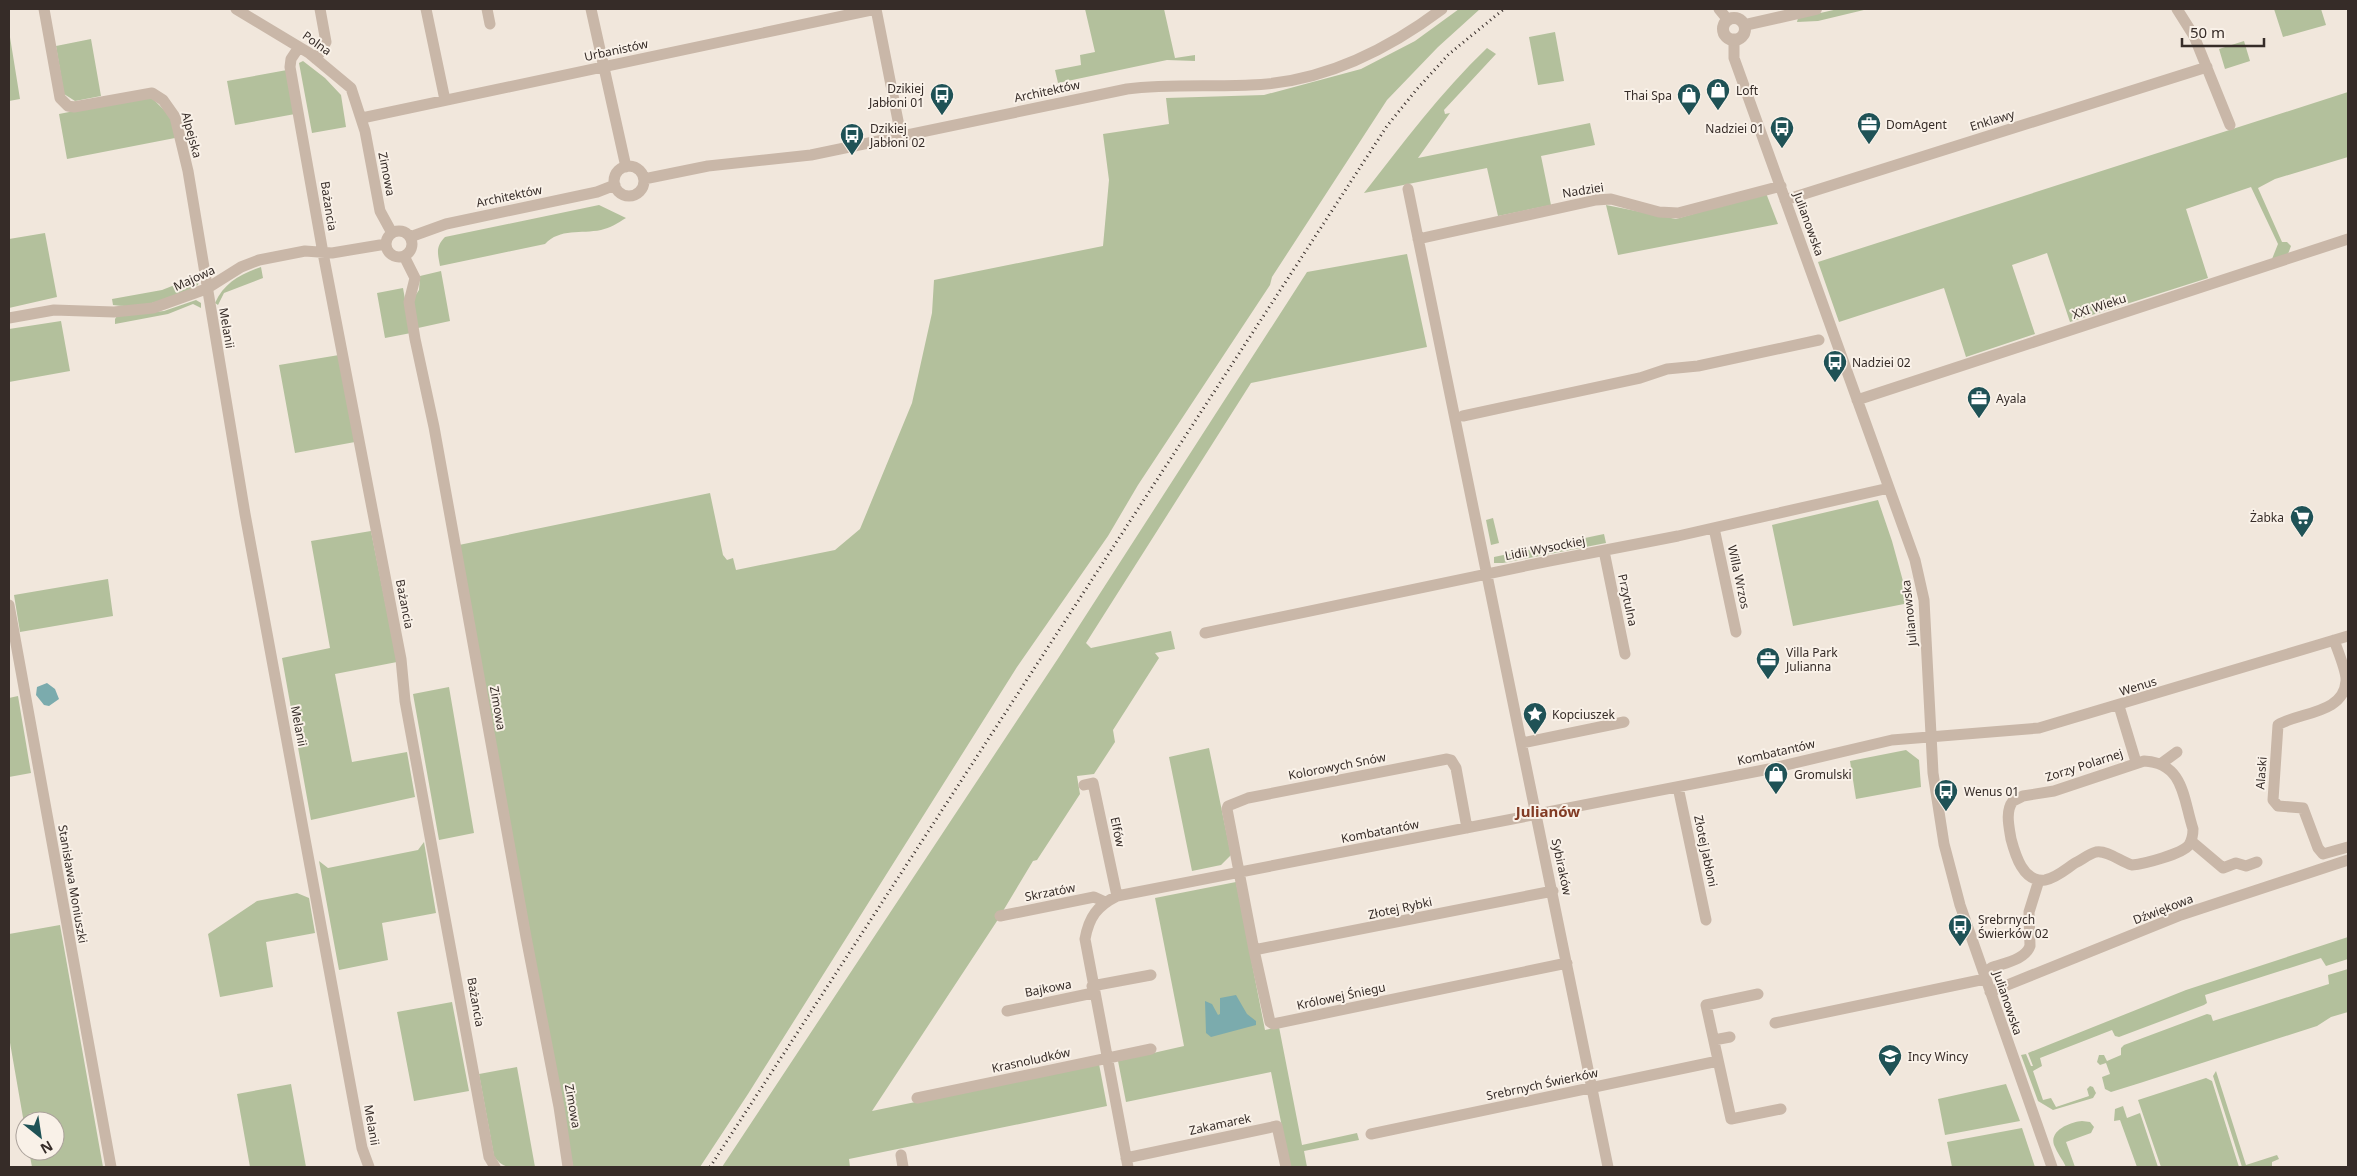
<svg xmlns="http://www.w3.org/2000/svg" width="2357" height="1176" font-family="'Noto Sans',sans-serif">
  <rect width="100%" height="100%" fill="#f1e7dc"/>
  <!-- green -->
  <path fill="#b3c09c" d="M 1085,9 L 1164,9 L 1175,58 L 1195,55 L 1195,61 L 1167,60 L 1058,83 L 1055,70 L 1081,65 L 1080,55 L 1095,52 Z
    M 1459,9 L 1480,9 L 1438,47 L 1387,100 L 1272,277 L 1270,285 L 1138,485 L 1108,536 L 1017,667 L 748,1094 L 700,1167 L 573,1167 L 459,545 L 710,493 L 723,555 L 727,560 L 733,558 L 736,570 L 835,550 L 860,529 L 912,403 L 932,313 L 934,280 L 1103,246 L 1109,180 L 1103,134 L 1169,124 L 1166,98 L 1264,95 L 1361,69 L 1415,41 Z
    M 1838,9 L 1868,9 L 1818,21 L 1797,22 L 1798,18 Z
    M 2274,9 L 2321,9 L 2326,25 L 2283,37 Z
    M 9,31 L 20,99 L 9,101 Z
    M 1555,32 L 1564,81 L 1538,85 L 1529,37 Z
    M 91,39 L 101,96 L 75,101 L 64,94 L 56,46 Z
    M 2244,41 L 2250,61 L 2225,69 L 2219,49 Z
    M 1487,48 L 1496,54 L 1444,110 L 1445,114 L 1450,113 L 1418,158 L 1590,123 L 1595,145 L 1541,156 L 1551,205 L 1498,216 L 1487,168 L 1364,193 C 1403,143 1441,92 1487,48 Z
    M 303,61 L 325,78 L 341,95 L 346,127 L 312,133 L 299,63 Z
    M 287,70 L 295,114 L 235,125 L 227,81 Z
    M 2348,92 L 2348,157 L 2275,179 L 2258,188 L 2282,242 L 2287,242 L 2291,246 L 2288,254 L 2272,259 L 2278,244 L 2251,187 L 2186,209 L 2208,278 L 2070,322 L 2047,253 L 2012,265 L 2035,334 L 1966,357 L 1944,288 L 1839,322 L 1818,262 Z
    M 150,96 L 171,117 L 175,138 L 67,159 L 59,114 Z
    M 1766,193 L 1778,224 L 1618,255 L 1606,205 L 1676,219 Z
    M 599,205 L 626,218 C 618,223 610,228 601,230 C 581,234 560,228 545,244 L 440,266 C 438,254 435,247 445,237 Z
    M 45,233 L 57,297 L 9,308 L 9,239 Z
    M 1407,254 L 1427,347 L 1251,383 L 1086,643 L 1091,648 L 1171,631 L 1175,649 L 1155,653 L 1159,658 L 1113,730 L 1115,742 L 1094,774 L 1077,776 L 1080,794 L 1037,860 L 1033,861 L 997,921 L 872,1111 L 1099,1064 L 1107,1106 L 849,1159 L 850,1167 L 722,1167 L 1059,657 L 1307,272 Z
    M 261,267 L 263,278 L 224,293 L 218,305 L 215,303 C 224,283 240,274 261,267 Z
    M 441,271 L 450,321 L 418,328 L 413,299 L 419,290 L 420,276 Z
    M 200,275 L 198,285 C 174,299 141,309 113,305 L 112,299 L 162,290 Z
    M 403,288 L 411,333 L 385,338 L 377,293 Z
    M 196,300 L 201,303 L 201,308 L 193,304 L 168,314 L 115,324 L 115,319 L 117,316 L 164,311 Z
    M 61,321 L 70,371 L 9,382 L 9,329 Z
    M 339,355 L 355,442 L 295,453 L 279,365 Z
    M 1878,500 L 1892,541 L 1909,603 L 1793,626 L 1772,525 Z
    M 1493,518 L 1499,543 L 1491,545 L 1486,520 Z
    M 371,531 L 397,662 L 335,674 L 352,762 L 407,752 L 415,797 L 311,820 L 282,658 L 330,648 L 311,541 Z
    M 1604,534 L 1606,543 L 1503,563 L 1494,563 L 1494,557 Z
    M 108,579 L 113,616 L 20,632 L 14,595 Z
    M 449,687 L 474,833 L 439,840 L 413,694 Z
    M 18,696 L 31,773 L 9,777 L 9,698 Z
    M 1209,748 L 1231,855 L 1221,865 L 1192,871 L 1169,757 Z
    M 1906,750 L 1919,760 L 1921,787 L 1856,799 L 1850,761 Z
    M 424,842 L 436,913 L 382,923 L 388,960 L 339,970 L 319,861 L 328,868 L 418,850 Z
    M 1236,882 L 1265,1030 L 1279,1027 L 1302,1145 L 1357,1133 L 1359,1140 L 1304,1151 L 1307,1167 L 1290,1167 L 1271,1072 L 1126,1102 L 1118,1061 L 1184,1046 L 1155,898 Z
    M 297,893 L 309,898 L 315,933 L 266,942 L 273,987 L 220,997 L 208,934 L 257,901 Z
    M 60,925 L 103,1167 L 32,1167 L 29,1151 L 55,1151 L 55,1121 L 25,1121 L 25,1129 L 9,1037 L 9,934 Z
    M 2348,937 L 2348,959 L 2326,966 L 2321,958 L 2205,995 L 2207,1003 L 2204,1005 L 2119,1037 L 2115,1036 L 2112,1030 L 2040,1058 L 2042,1066 L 2033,1071 L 2043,1100 L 2051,1098 L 2056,1107 L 2089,1096 L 2087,1089 L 2090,1086 L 2093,1087 L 2096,1093 L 2093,1098 L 2053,1110 L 2038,1101 L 2021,1055 L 2026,1054 L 2031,1066 L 2033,1066 L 2028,1053 L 2186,990 Z
    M 2348,969 L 2348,1012 L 2331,1017 L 2317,1026 L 2140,1083 L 2111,1092 L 2105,1089 L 2102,1077 L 2110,1074 L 2106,1063 L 2100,1065 L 2097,1062 L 2099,1055 L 2104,1055 L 2107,1061 L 2121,1055 L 2121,1048 L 2124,1045 L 2207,1014 L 2211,1015 L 2213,1021 L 2329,984 L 2328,975 Z
    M 452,1002 L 469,1091 L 414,1101 L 397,1012 Z
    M 517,1067 L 535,1167 C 517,1165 505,1173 494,1156 L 479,1074 Z
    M 2216,1071 L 2246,1165 L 2277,1155 L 2279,1159 L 2272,1162 L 2272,1166 L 2242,1167 L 2213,1076 Z
    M 2206,1078 L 2212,1081 L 2239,1167 L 2161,1167 L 2138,1100 Z
    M 291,1084 L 306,1167 L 250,1167 L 237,1094 Z
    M 2006,1084 L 2020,1121 L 1945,1135 L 1938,1099 Z
    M 2123,1106 L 2127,1118 L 2140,1113 L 2158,1167 L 2137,1167 L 2120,1120 L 2114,1121 L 2115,1109 Z
    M 2082,1121 L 2090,1122 L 2094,1127 L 2091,1133 L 2066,1142 L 2075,1167 L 2066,1167 C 2063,1160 2057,1153 2054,1145 C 2049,1130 2071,1122 2082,1121 Z
    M 2022,1128 L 2035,1167 L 1952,1167 L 1947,1142 Z"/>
  <!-- water -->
  <path fill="#7babad" d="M 47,683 L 55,689 L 59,699 L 49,706 L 44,705 L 36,695 L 37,687 Z
    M 1236,995 L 1247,1014 L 1256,1021 L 1256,1025 L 1211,1037 L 1206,1033 L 1205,1001 L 1212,1004 L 1218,1015 L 1220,1014 L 1220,998 Z"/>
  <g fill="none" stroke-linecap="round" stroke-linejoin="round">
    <!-- minor -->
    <path stroke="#c9b7a8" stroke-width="11" d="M 44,9 L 60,98 L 68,106 L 74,107 L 152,93 L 163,100 L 175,117 L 188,171 L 245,514 L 362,1148 L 369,1167
      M 236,9 L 309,53 L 351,88 L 365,131 L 380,211 L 392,233
      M 426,9 L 445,100
      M 487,9 L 490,24
      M 591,9 L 626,167
      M 876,9 L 901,136
      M 1719,9 L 1728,20
      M 2177,9 L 2194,36 L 2230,125
      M 1734,39 L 1734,58 L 1915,560 L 1924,600 L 1933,773 L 1944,844 L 1960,905 L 2052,1167
      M 299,47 L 291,59 L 290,67 L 323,253 L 401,659 L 405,701 L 489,1157 L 495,1167
      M 316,59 L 326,42 L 320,9
      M 362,118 L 876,9
      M614 181a15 15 0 1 1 30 0a15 15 0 1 1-30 0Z
      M 644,179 L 708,166 L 811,155 L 1127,89 C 1168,84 1209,87 1250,85 C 1322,83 1386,51 1442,9
      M 1408,189 L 1608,1167
      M 1785,200 L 2207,67
      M386 244a13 13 0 1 1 26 0a13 13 0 1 1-26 0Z
      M 410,237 L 446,224 L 597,192 L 615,185
      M 1418,239 L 1596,200 L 1611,199 L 1659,212 L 1678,213 L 1781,186
      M 404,256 L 415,278 L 409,302 L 415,339 L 434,427 L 526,937 L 559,1107 L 568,1167
      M 9,318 L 54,310 L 114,312 L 153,308 L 206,289 L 241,267 L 259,260 L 305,251 L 332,253 L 386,244
      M 1857,400 L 2348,239
      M 1463,416 L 1640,378 L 1667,369 L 1698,366 L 1819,340
      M 1714,528 L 1736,632
      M 1604,551 L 1625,654
      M 9,605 L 111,1167
      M 1205,633 L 1549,561 L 1678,536 L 1889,488
      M 2334,640 C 2337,649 2347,672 2346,681 C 2344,714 2299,712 2278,725 L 2273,800 L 2278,806 L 2303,808 L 2318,848 L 2323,854 L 2348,847
      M 2119,706 L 2136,762
      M 1522,743 L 1624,722
      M 2144,761 C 2184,763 2183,798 2193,829 C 2193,835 2192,840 2189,845 C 2182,854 2144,864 2132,865 C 2121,862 2108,850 2096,852 C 2088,854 2082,860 2075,863 C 2066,869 2056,878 2045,880 C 2023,883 2015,854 2011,839 C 2009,827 2005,811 2013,801 L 2023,796 L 2054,791 Z
      M 2162,763 L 2177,752
      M 1084,785 L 1093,783 L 1117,896
      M 1678,787 L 1706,920
      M 1467,828 L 1456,768 L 1451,760 L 1447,759 L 1248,798 L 1228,806 L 1227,809 L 1254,950 L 1270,1022 L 1273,1024 L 1567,963
      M 2191,841 L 2223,868 L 2236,863 L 2246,866 L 2257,862
      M 1000,916 L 1094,897 L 1105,902
      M 1254,950 L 1553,891
      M 1991,968 C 2004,963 2025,960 2030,946 L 2029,912 L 2039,880
      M 1092,986 L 1151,975
      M 1990,992 L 2181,915 L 2348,860
      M 1758,994 L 1706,1005 L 1731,1119 L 1781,1109
      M 1007,1011 L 1093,993
      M 1775,1023 L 1985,979
      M 1714,1040 L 1730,1037
      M 917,1098 L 1151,1049
      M 1371,1134 L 1718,1061
      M 901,1155 L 903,1167
      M 1126,1158 L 1277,1126 L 1286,1167
      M 1128,1167 L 1085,939 C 1089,917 1097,906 1117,896 L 1769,769 L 1892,740 L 2039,728 L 2348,636"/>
    <!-- tertiary -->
    <path stroke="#c9b7a8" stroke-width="12" d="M1723 29a11 11 0 1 1 22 0a11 11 0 1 1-22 0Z
      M 1745,25 L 1816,9"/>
    <!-- rail -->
    <path stroke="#362c28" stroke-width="3" stroke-dasharray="1 4" stroke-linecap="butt" d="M 710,1167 L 1387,126 L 1417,89 L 1449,54 L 1504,9"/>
  </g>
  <!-- icons -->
  <defs>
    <g id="shop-pin" transform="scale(1.25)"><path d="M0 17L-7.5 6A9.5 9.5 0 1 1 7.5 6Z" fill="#1f5256" stroke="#f9f1e8"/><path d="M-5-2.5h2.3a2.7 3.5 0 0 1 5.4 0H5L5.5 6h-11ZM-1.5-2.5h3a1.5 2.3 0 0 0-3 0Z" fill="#fff"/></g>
    <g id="bus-pin" transform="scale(1.25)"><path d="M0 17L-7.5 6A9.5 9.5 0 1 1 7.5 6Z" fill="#1f5256" stroke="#f9f1e8"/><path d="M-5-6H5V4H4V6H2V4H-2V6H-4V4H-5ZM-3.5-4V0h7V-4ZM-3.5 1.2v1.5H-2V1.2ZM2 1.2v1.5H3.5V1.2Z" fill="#fff"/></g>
    <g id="office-pin" transform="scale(1.25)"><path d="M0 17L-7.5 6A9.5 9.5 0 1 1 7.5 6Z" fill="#1f5256" stroke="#f9f1e8"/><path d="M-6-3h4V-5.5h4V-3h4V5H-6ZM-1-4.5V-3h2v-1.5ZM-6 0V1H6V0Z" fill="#fff"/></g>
    <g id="supermarket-pin" transform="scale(1.25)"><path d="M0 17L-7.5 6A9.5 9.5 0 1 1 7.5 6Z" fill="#1f5256" stroke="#f9f1e8"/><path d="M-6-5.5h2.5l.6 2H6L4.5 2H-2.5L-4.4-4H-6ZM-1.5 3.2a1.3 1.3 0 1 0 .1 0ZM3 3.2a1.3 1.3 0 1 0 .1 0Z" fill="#fff"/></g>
    <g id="sight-pin" transform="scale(1.25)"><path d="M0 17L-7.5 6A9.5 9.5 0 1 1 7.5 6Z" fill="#1f5256" stroke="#f9f1e8"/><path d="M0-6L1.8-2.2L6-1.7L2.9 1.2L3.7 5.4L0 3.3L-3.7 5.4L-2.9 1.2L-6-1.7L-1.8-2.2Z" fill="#fff"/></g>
    <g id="school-pin" transform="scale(1.25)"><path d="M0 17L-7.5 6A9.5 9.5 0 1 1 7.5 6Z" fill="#1f5256" stroke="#f9f1e8"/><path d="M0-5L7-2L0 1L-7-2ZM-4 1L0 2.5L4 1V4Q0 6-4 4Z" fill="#fff"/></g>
  </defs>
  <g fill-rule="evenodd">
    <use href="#shop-pin" x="1718" y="90"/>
    <use href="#bus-pin" x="942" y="95"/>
    <use href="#shop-pin" x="1689" y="95"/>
    <use href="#office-pin" x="1869" y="124"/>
    <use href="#bus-pin" x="1782" y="128"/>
    <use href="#bus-pin" x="852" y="135"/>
    <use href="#bus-pin" x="1835" y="362"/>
    <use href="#office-pin" x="1979" y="398"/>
    <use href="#supermarket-pin" x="2302" y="517"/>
    <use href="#office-pin" x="1768" y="659"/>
    <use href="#sight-pin" x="1535" y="714"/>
    <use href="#shop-pin" x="1776" y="774"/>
    <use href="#bus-pin" x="1946" y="791"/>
    <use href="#bus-pin" x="1960" y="926"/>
    <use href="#school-pin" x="1890" y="1056"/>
  </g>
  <g text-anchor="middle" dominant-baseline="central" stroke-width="4" stroke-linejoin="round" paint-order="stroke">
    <!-- street labels -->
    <g font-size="12" fill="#362c28" stroke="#f9f1e8">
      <text transform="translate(317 43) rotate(35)">Polna</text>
      <text transform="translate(616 50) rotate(-12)">Urbanistów</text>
      <text transform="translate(1047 91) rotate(-12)">Architektów</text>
      <text transform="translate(1992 120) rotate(-17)">Enklawy</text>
      <text transform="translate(192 135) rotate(75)">Alpejska</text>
      <text transform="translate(387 174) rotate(79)">Zimowa</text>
      <text transform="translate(1583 190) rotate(-9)">Nadziei</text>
      <text transform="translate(509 196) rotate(-12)">Architektów</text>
      <text transform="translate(329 206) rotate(81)">Bażancia</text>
      <text transform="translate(1809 224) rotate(70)">Julianowska</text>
      <text transform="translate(194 278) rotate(-25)">Majowa</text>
      <text transform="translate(2099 306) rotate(-18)">XXI Wieku</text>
      <text transform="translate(227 328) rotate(80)">Melanii</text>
      <text transform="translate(1545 548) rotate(-11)">Lidii Wysockiej</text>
      <text transform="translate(1739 577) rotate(78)">Willa Wrzos</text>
      <text transform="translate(1628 600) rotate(78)">Przytulna</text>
      <text transform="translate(405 604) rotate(79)">Bażancia</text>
      <text transform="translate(1909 613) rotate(-96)">Julianowska</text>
      <text transform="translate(2138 686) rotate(-17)">Wenus</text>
      <text transform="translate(498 708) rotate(80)">Zimowa</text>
      <text transform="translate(299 726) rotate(79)">Melanii</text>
      <text transform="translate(1776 752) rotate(-13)">Kombatantów</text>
      <text transform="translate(2084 765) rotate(-18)">Zorzy Polarnej</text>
      <text transform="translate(1337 766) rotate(-11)">Kolorowych Snów</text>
      <text transform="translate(2261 773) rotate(-86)">Alaski</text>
      <text transform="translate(1380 831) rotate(-11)">Kombatantów</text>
      <text transform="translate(1118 832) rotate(78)">Elfów</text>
      <text transform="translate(1706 851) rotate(78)">Złotej Jabłoni</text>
      <text transform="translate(1562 867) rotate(78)">Sybiraków</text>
      <text transform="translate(73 884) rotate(80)">Stanisława Moniuszki</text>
      <text transform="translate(1050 892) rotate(-11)">Skrzatów</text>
      <text transform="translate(1400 908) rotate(-12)">Złotej Rybki</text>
      <text transform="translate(2163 909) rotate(-21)">Dźwiękowa</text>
      <text transform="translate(1048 988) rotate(-11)">Bajkowa</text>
      <text transform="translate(1341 996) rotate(-12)">Królowej Śniegu</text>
      <text transform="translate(476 1002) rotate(80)">Bażancia</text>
      <text transform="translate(2008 1003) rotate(71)">Julianowska</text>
      <text transform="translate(1031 1060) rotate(-12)">Krasnoludków</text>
      <text transform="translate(1542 1084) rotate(-12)">Srebrnych Świerków</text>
      <text transform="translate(573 1106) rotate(80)">Zimowa</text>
      <text transform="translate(1220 1124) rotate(-12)">Zakamarek</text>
      <text transform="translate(372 1125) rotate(80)">Melanii</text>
    </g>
    <!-- poi labels -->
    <g font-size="12" fill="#362c28" stroke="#f9f1e8" text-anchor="start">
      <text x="924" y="88" text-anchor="end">Dzikiej<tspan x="924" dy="14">Jabłoni 01</tspan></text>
      <text x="1736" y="90">Loft</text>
      <text x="1672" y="95" text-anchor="end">Thai Spa</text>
      <text x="1886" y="124">DomAgent</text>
      <text x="870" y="128">Dzikiej<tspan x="870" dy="14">Jabłoni 02</tspan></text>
      <text x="1764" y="128" text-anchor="end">Nadziei 01</text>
      <text x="1852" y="362">Nadziei 02</text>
      <text x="1996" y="398">Ayala</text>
      <text x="2284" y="517" text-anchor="end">Żabka</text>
      <text x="1786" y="652">Villa Park<tspan x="1786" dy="14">Julianna</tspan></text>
      <text x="1552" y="714">Kopciuszek</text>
      <text x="1794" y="774">Gromulski</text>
      <text x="1964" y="791">Wenus 01</text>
      <text x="1978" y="919">Srebrnych<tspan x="1978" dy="14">Świerków 02</tspan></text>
      <text x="1908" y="1056">Incy Wincy</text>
    </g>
    <!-- quarter labels -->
    <g font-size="15" font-weight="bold" fill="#823b24" stroke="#f9f1e8">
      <text x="1548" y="811">Julianów</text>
    </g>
  </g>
  <!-- border -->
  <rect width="2357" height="1176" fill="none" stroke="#362c28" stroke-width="20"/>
  <!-- north arrow -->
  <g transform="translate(40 1136) rotate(150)"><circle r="24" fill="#f9f1e8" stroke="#aba29b"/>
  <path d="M0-4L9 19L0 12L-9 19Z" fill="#1f5256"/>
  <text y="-8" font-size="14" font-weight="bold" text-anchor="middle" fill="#362c28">N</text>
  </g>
  <!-- scale -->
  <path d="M2182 38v8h82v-8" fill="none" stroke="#362c28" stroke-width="2.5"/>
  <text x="2190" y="38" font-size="15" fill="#362c28" stroke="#f9f1e8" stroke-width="4" paint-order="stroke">50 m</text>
</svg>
